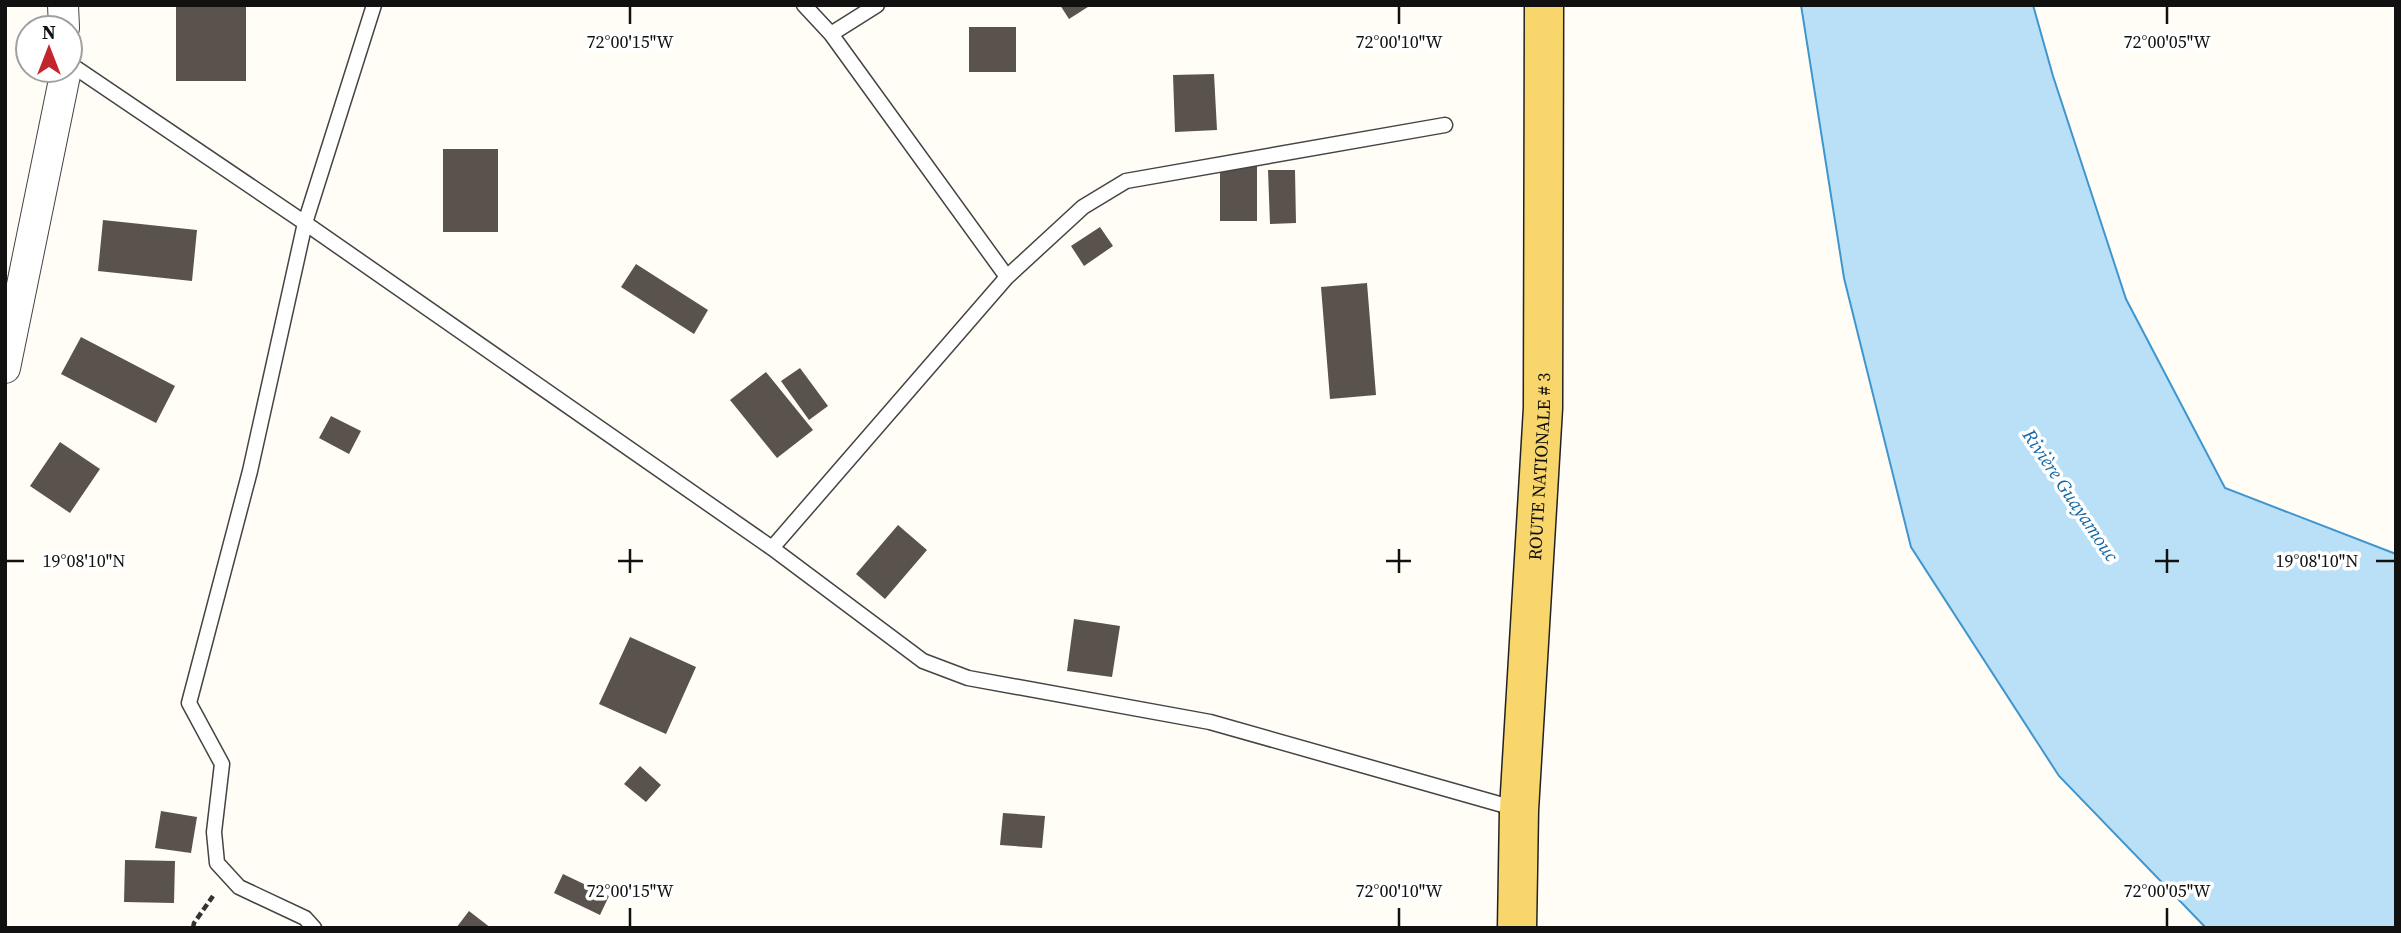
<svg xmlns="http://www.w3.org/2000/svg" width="2401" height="933" font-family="'Source Serif 4',serif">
  <rect width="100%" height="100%" fill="#fffdf5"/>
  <!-- water -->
  <path fill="#b9e0f7" stroke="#3f96cf" stroke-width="2" d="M 1801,5 L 2033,5 L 2053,76 L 2126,299 L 2225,488 L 2396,554 L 2396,928 L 2206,928 L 2059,776 L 1911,547 L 1844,278 Z"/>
  <!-- building -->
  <path fill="#5a524d" d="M 176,5 L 246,5 L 246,81 L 176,81 Z
    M 1060,5 L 1091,5 L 1069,19 Z
    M 969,27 L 1016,27 L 1016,72 L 969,72 Z
    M 1214,74 L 1217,130 L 1175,132 L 1173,75 Z
    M 443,149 L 498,149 L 498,232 L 443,232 Z
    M 1220,164 L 1257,164 L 1257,221 L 1220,221 Z
    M 1268,170 L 1295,170 L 1296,223 L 1270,224 Z
    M 103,220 L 197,230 L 192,281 L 98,271 Z
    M 1100,227 L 1113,246 L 1084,266 L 1071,246 Z
    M 636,264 L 708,310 L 694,334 L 621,287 Z
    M 1367,283 L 1376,395 L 1330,399 L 1321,287 Z
    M 81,337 L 175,386 L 156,423 L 61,374 Z
    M 800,368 L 828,406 L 809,420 L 781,381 Z
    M 766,372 L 813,430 L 777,458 L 730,400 Z
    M 331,416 L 361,431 L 349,454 L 319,438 Z
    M 60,442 L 100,469 L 70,513 L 30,486 Z
    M 898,525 L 927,550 L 885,599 L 856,574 Z
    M 1074,619 L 1120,626 L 1112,677 L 1067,671 Z
    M 630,637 L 696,667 L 666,734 L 599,704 Z
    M 640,766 L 661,785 L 646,802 L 624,784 Z
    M 161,811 L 197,817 L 191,853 L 155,848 Z
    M 1003,813 L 1045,816 L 1042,848 L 1000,845 Z
    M 125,860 L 175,861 L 174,903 L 124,902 Z
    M 563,874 L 609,896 L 600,915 L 554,893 Z
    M 469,911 L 491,928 L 456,928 Z"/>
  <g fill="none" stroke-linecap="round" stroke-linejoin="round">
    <!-- lane casing -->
    <g stroke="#444" stroke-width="17">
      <path id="lane" d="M 804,5 L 831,34 L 1007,277
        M 831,34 L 877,5
        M 70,64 L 305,223 L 772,548
        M 1445,125 L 1126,181 L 1083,207 L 1007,277 L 772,548 L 923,661 L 968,678 L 1210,722 L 1517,809
        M 314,928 L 305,918 L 239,887 L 217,863 L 214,832 L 222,764 L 189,703 L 250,471 L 305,223 L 374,5"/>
    </g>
    <!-- street casing -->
    <g stroke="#444" stroke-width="32">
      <path id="street" d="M 63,5 L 64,28
        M 5,368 L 66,70"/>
    </g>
    <!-- primary casing -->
    <g stroke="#222" stroke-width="41">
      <g id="primary">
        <path id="s1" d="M 1517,928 L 1519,810 L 1543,408 L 1544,5"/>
      </g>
    </g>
    <!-- path -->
    <path stroke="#333" stroke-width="4.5" stroke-dasharray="7 3.5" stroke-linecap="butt" d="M 193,928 L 194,923 L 213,896"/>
    <!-- lane -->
    <use href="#lane" stroke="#fff" stroke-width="14"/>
    <!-- street -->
    <use href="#street" stroke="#fff" stroke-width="30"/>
    <!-- primary -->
    <use href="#primary" stroke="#f9d66b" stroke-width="38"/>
  </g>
  <!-- ticks -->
  <path fill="none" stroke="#111" stroke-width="2.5" d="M 630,7 L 630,24M 1399,7 L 1399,24M 2167,7 L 2167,24M 630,549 L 630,573M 1399,549 L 1399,573M 2167,549 L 2167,573M 7,561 L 24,561M 618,561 L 643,561M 1386,561 L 1411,561M 2155,561 L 2179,561M 2376,561 L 2394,561M 630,908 L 630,926M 1399,908 L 1399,926M 2167,908 L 2167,926"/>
  <g text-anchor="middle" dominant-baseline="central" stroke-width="7" stroke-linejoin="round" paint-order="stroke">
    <!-- street labels -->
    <g font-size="18" fill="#111" stroke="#fff">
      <text stroke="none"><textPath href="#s1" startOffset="462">ROUTE NATIONALE # 3</textPath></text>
    </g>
    <!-- water labels -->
    <g font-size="19" font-style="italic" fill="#1768a6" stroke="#fff">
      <text transform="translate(2071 495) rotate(56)">Rivière Guayamouc</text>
    </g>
  </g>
  <g font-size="18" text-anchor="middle" fill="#111" stroke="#fff" stroke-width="7" stroke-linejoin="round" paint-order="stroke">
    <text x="630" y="48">72°00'15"W</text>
    <text x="1399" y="48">72°00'10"W</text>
    <text x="2167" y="48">72°00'05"W</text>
    <text x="84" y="567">19°08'10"N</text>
    <text x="2317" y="567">19°08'10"N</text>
    <text x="630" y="897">72°00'15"W</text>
    <text x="1399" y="897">72°00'10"W</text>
    <text x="2167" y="897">72°00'05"W</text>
  </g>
  <!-- border -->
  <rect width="2401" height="933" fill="none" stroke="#111111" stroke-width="14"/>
  <!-- north arrow -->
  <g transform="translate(49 49)"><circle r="33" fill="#ffffff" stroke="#a0a0a0" stroke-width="2"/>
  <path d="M0-5L12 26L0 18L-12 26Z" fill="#c4262e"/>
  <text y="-10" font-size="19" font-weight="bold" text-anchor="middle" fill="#111111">N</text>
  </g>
</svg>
